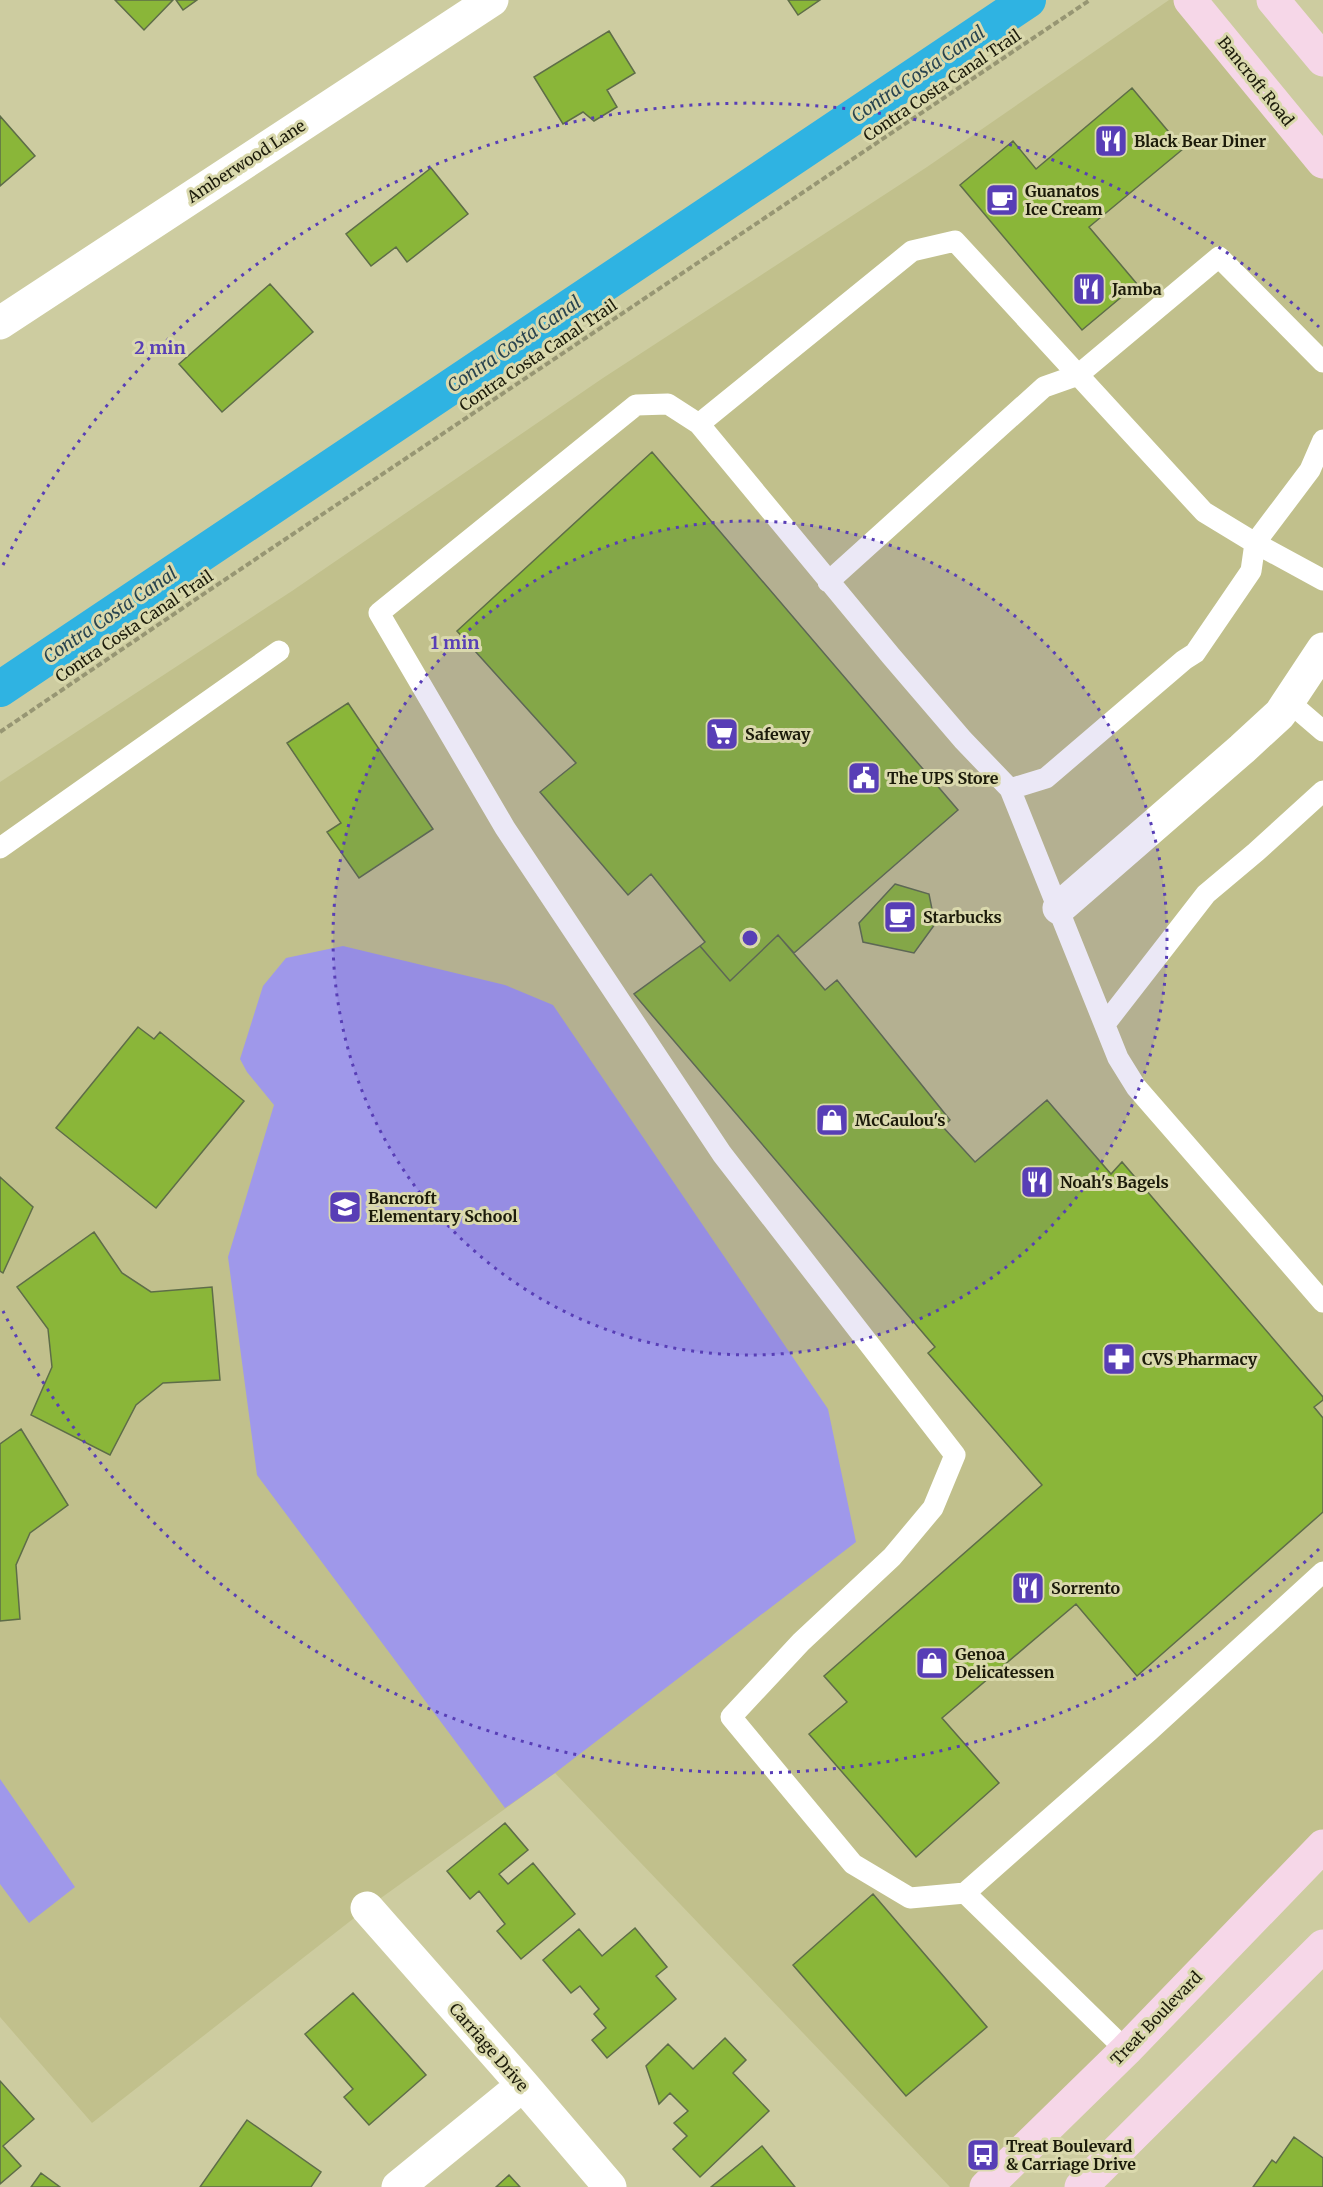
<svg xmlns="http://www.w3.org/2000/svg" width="1323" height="2187" font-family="Merriweather,serif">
  <rect width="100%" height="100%" fill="#cdcca0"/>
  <!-- built -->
  <path fill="#c1c08c" d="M 1169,0 L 1190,0 L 1323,162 L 1323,1846 L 986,2187 L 950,2187 L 555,1773 L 367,1908 L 92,2123 L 0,2017 L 0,782 L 292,591 L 603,378 L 927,167 Z"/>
  <!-- green -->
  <path fill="#9f98ea" d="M 343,946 L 505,985 L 553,1005 L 828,1409 L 856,1542 L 555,1773 L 505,1808 L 257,1475 L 228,1257 L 274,1105 L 247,1072 L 240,1059 L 263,986 L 286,958 Z
    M 0,1779 L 75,1887 L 29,1923 L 0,1884 Z"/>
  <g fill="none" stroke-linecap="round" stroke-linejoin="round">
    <!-- canal -->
    <path stroke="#2fb3e2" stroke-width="36" d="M 0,689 L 1028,0"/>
  </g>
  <!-- building -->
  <path fill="#8ab639" stroke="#5e6d48" stroke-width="1.5" d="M 115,0 L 173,0 L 144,30 Z
    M 176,0 L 197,0 L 183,10 Z
    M 788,0 L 820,0 L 798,15 Z
    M 609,31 L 635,73 L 607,90 L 617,107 L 594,121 L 583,112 L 563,124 L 534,77 Z
    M 1132,88 L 1183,149 L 1089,227 L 1137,284 L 1082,330 L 960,185 L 1013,141 L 1036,169 Z
    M 0,116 L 35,156 L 0,186 Z
    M 431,168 L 468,214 L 407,262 L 396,247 L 371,266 L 346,234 Z
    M 270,284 L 313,332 L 222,412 L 179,364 Z
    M 652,452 L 958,810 L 794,953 L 778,935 L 730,981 L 700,946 L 705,942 L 651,874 L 628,895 L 540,792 L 576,763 L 457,631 Z
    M 348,703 L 433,829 L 359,878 L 327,832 L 341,823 L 287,743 Z
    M 895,884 L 929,894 L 935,924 L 914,953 L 863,942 L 859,923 Z
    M 778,935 L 825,990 L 837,980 L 950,1120 L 943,1127 L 975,1162 L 1047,1100 L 1111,1174 L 1122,1162 L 1323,1397 L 1323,1400 L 1314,1407 L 1323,1418 L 1323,1512 L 1137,1676 L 1076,1604 L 942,1718 L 999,1783 L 916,1857 L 809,1734 L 847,1702 L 824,1676 L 1042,1485 L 928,1353 L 935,1347 L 634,994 L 700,946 L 730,981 Z
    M 138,1027 L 154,1039 L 160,1032 L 244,1101 L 156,1208 L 56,1128 Z
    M 0,1177 L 33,1207 L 3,1273 L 0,1271 Z
    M 94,1232 L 122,1273 L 151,1292 L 212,1287 L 220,1380 L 163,1383 L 136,1405 L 110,1455 L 31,1415 L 52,1367 L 48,1329 L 17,1287 Z
    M 21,1429 L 68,1505 L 30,1533 L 16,1565 L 20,1619 L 0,1621 L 0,1444 Z
    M 505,1823 L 528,1850 L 499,1874 L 508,1884 L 533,1863 L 575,1914 L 521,1959 L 497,1931 L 505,1924 L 479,1891 L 470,1899 L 447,1871 Z
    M 873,1894 L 987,2027 L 906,2096 L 793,1965 Z
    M 635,1928 L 667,1967 L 656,1976 L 676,1999 L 607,2058 L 592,2040 L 606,2028 L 594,2014 L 599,2009 L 580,1986 L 571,1993 L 543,1960 L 579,1929 L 602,1956 Z
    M 353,1993 L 426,2075 L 369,2125 L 344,2097 L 353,2089 L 305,2034 Z
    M 725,2038 L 746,2060 L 733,2073 L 769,2111 L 700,2177 L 673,2149 L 687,2136 L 674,2123 L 688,2111 L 670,2093 L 659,2104 L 646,2066 L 668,2044 L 693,2069 Z
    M 0,2081 L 34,2119 L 3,2146 L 21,2166 L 0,2184 Z
    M 247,2120 L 321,2172 L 311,2187 L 200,2187 Z
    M 1294,2137 L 1323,2158 L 1323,2187 L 1253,2187 L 1272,2160 L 1276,2163 Z
    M 762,2146 L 795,2187 L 711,2187 Z
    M 41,2173 L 60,2187 L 31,2187 Z
    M 509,2175 L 520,2187 L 496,2187 Z"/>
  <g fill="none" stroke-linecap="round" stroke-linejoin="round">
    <!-- path -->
    <path stroke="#979673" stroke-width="4" stroke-dasharray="6 3" stroke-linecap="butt" d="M 0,732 L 208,591 L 1090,0"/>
    <!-- lane -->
    <path stroke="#fff" stroke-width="21" d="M 699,424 L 912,251 L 955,241 L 1204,512 L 1255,543 L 1323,580
      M 828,582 L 1044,387 L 1078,375 L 1219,257 L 1323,362
      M 1288,701 L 1323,731
      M 1010,789 L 1046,778 L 1184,660 L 1195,653 L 1251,571 L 1255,543 L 1310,470 L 1323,440
      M 0,848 L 279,651
      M 1105,1024 L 1206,894 L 1256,852 L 1323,791
      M 1323,1302 L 1136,1087 L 1118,1058 L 1010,789 L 963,740 L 891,656 L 699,424 L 668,404 L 636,405 L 379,613 L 505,828 L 722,1154 L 955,1455 L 933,1508 L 892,1557 L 801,1642 L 731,1717 L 853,1864 L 910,1898 L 965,1893 L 1149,1731 L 1323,1572
      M 965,1893 L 1126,2050"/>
    <!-- street -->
    <path stroke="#fff" stroke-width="33" d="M 0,323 L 492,0
      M 1059,908 L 1242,749 L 1280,714 L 1323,649
      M 367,1908 L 523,2085 L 610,2187
      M 398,2187 L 523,2085"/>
    <!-- secondary -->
    <path stroke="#f6d7e8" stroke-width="33" d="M 1190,0 L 1323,162
      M 1273,0 L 1323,60
      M 986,2187 L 1126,2050 L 1323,1846
      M 1081,2187 L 1323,1946"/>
  </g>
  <!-- distance rings -->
  <circle cx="750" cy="938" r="417" fill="#583eb6" fill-opacity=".12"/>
  <g fill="none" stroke="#583eb6" stroke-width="3" stroke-dasharray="3 6">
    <circle cx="750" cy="938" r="417"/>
    <path d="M1319 1549A835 835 0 0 1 3 1311M3 565A835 835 0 0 1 1319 327"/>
  </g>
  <!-- icons -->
  <defs>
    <g id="restaurant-square" transform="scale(1.725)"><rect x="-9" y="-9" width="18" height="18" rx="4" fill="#583eb6" stroke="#dad9ad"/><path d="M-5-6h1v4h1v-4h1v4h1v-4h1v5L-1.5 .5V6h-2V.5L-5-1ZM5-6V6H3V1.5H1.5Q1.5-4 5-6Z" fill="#fff"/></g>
    <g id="cafe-square" transform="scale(1.725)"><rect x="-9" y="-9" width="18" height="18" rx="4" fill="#583eb6" stroke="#dad9ad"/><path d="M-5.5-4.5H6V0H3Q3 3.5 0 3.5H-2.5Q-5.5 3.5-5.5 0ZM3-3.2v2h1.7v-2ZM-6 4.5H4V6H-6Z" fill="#fff"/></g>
    <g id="supermarket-square" transform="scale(1.725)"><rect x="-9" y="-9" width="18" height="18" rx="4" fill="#583eb6" stroke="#dad9ad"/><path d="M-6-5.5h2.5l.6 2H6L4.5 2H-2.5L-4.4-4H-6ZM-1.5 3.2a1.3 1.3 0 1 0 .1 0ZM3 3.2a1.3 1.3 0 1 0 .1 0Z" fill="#fff"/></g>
    <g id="civic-square" transform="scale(1.725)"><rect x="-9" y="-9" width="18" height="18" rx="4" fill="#583eb6" stroke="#dad9ad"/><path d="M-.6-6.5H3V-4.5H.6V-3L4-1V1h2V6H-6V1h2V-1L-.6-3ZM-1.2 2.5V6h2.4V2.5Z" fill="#fff"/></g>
    <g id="shop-square" transform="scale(1.725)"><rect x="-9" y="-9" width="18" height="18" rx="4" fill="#583eb6" stroke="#dad9ad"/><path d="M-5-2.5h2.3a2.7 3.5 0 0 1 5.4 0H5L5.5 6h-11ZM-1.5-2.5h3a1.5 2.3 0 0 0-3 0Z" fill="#fff"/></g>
    <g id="school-square" transform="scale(1.725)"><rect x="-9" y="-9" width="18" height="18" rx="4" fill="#583eb6" stroke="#dad9ad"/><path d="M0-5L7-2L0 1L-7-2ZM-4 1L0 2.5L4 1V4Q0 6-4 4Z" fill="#fff"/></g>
    <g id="pharmacy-square" transform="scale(1.725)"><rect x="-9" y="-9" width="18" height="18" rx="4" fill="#583eb6" stroke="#dad9ad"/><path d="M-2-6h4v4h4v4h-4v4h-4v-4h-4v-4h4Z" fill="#fff"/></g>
    <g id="bus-square" transform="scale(1.725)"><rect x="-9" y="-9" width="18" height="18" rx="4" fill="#583eb6" stroke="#dad9ad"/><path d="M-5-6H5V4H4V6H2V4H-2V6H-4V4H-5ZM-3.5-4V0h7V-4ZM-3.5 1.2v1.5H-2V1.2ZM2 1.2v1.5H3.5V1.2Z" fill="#fff"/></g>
  </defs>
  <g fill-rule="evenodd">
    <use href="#restaurant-square" x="1111" y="141"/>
    <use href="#cafe-square" x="1002" y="200"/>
    <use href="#restaurant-square" x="1089" y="289"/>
    <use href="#supermarket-square" x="722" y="734"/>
    <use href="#civic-square" x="864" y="778"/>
    <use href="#cafe-square" x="900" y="917"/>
    <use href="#shop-square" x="832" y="1120"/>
    <use href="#restaurant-square" x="1037" y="1182"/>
    <use href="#school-square" x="345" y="1207"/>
    <use href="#pharmacy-square" x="1119" y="1359"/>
    <use href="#restaurant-square" x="1028" y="1588"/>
    <use href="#shop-square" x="932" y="1663"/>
    <use href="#bus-square" x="983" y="2155"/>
  </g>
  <g text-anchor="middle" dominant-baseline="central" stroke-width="6" stroke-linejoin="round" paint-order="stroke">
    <!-- street labels -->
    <g font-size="16" fill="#1c1b0a" stroke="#dad9ad">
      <text transform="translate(1256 81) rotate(51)">Bancroft Road</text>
      <text transform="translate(942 85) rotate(-34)">Contra Costa Canal Trail</text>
      <text transform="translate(246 161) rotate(-33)">Amberwood Lane</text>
      <text transform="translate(538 355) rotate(-34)">Contra Costa Canal Trail</text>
      <text transform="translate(134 626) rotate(-34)">Contra Costa Canal Trail</text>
      <text transform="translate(1156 2018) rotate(-46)">Treat Boulevard</text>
      <text transform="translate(489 2047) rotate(49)">Carriage Drive</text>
    </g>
    <!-- poi labels -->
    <g font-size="16" font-weight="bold" fill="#1c1b0a" stroke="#dad9ad" text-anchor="start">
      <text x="1134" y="141">Black Bear Diner</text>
      <text x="1025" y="191">Guanatos<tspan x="1025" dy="18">Ice Cream</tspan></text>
      <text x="1112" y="289">Jamba</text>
      <text x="745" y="734">Safeway</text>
      <text x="887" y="778">The UPS Store</text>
      <text x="923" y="917">Starbucks</text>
      <text x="855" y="1120">McCaulou's</text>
      <text x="1060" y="1182">Noah's Bagels</text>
      <text x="368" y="1198">Bancroft<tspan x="368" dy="18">Elementary School</tspan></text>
      <text x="1142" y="1359">CVS Pharmacy</text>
      <text x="1051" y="1588">Sorrento</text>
      <text x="955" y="1654">Genoa<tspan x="955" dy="18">Delicatessen</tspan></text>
      <text x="1006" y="2146">Treat Boulevard<tspan x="1006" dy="18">&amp; Carriage Drive</tspan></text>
    </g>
    <!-- water labels -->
    <g font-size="18" font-style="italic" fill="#2a4550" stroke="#dad9ad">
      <text transform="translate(918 74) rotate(-34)">Contra Costa Canal</text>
      <text transform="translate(514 344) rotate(-34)">Contra Costa Canal</text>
      <text transform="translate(110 615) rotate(-34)">Contra Costa Canal</text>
    </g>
  </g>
  <circle cx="750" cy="938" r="9" fill="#583eb6" stroke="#dad9ad" stroke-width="3"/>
  <g font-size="18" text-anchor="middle" font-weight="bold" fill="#583eb6" stroke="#dad9ad" stroke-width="6" stroke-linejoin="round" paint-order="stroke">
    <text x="160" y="354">2 min</text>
    <text x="455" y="649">1 min</text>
  </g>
</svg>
